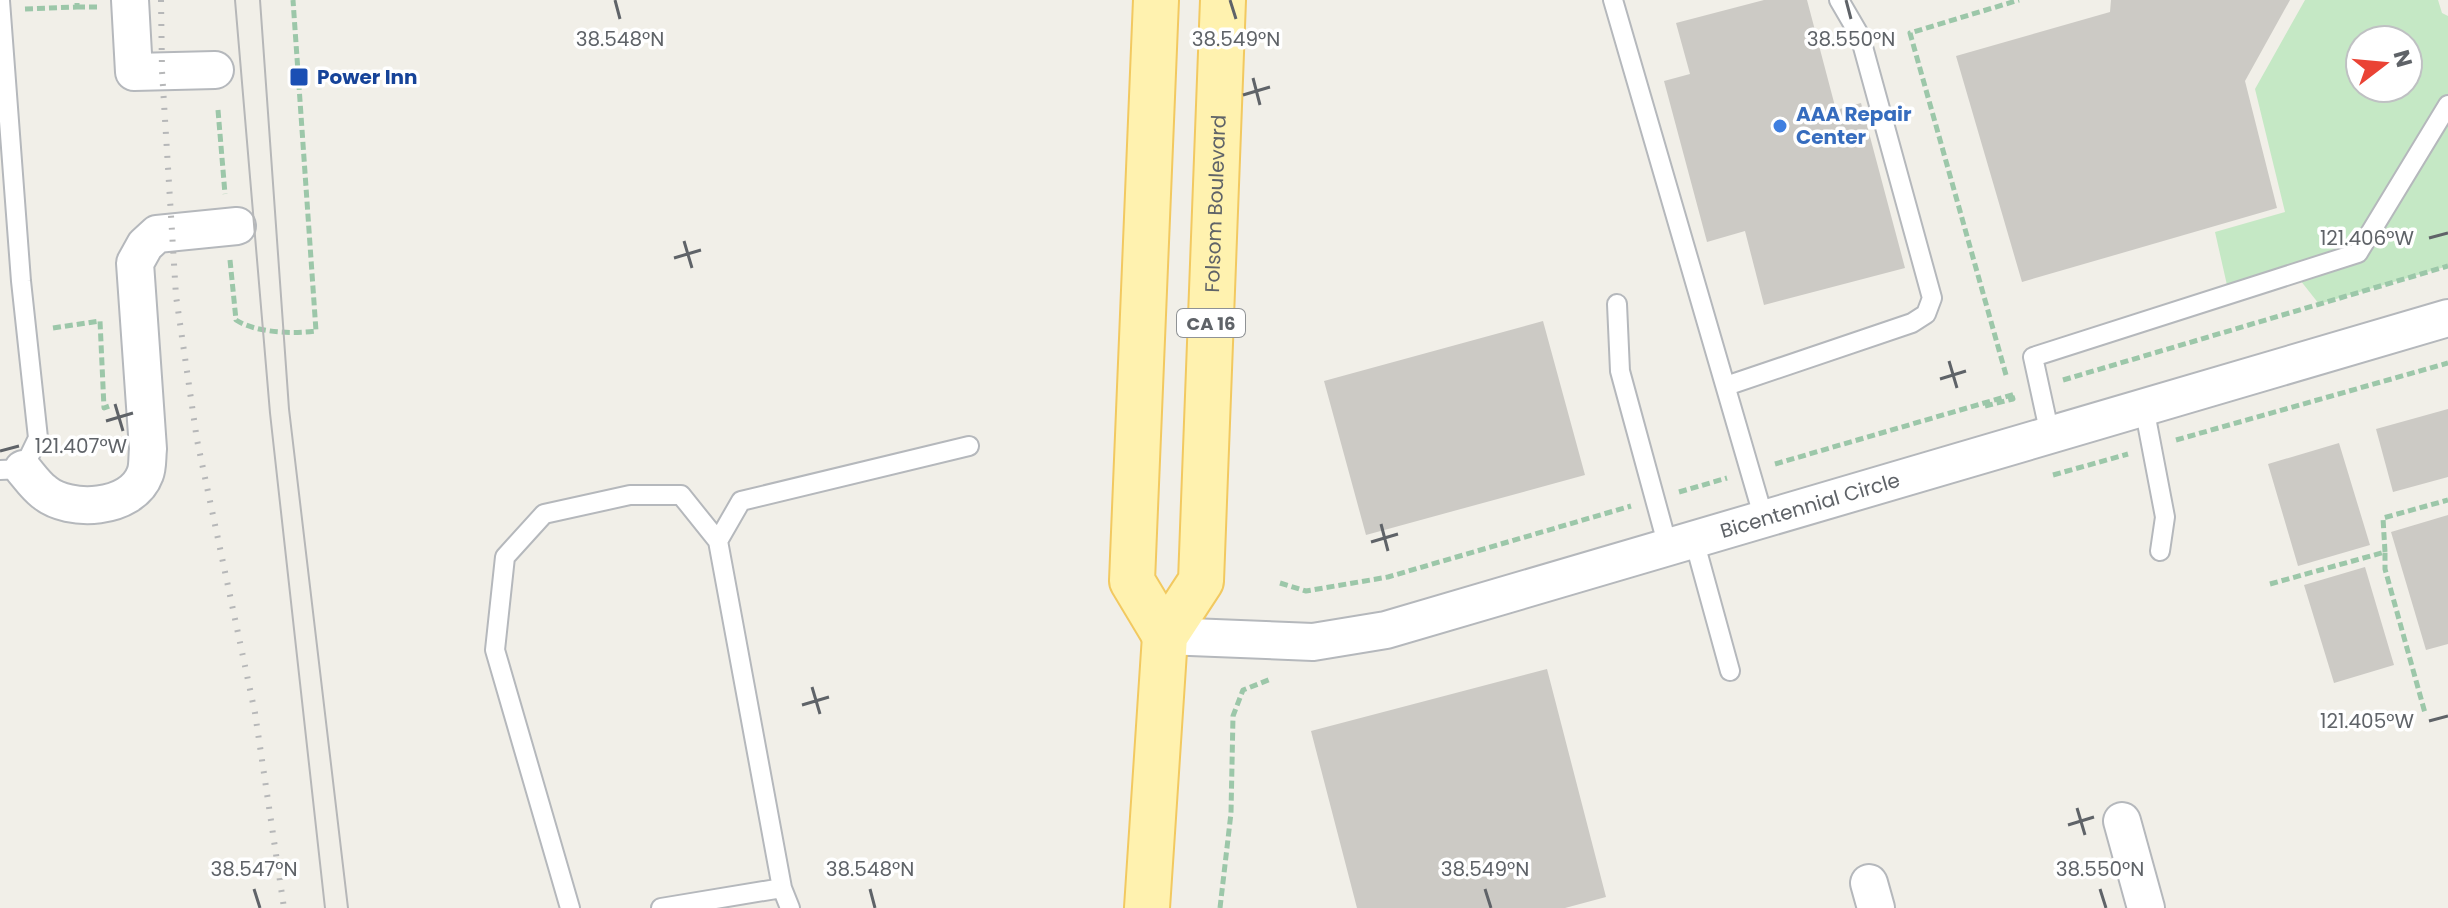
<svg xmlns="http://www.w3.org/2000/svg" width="2448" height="908" font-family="Poppins,sans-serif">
  <rect width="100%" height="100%" fill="#f1efe8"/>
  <!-- green -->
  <path fill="#c5e8c5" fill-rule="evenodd" d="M 2305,0 L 2438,0 L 2442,13 L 2448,16 L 2448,266 L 2319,304 L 2289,266 L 2229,294 L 2215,232 L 2285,212 L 2255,89 ZM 2360,40 L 2408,40 L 2408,88 L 2360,88 Z"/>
  <!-- building -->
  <path fill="#cccac5" d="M 1764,0 L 1807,0 L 1836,110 L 1861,103 L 1905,268 L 1764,305 L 1745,231 L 1707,242 L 1664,81 L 1690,74 L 1676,23 Z
    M 2111,0 L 2290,0 L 2245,81 L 2277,208 L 2022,282 L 1956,56 L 2110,12 Z
    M 1543,321 L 1585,475 L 1366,535 L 1324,381 Z
    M 2448,409 L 2448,477 L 2393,492 L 2376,429 Z
    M 2339,443 L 2370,545 L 2298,566 L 2268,464 Z
    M 2448,515 L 2448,644 L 2426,650 L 2391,532 Z
    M 2365,567 L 2394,665 L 2334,683 L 2304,585 Z
    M 1547,669 L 1606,897 L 1565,908 L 1357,908 L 1311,731 Z"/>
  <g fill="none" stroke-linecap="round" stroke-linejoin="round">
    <!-- lane casing -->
    <g stroke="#b5b8bc" stroke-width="22">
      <path id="lane" d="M 1613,0 L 1764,519
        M 0,1 L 21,281 L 38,438 L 23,469 L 0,470
        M 1617,304 L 1620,371 L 1668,547
        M 1726,386 L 1912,323 L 1926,314 L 1932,298 L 1860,36 L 1839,0
        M 2144,407 L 2165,517 L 2160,551
        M 2050,435 L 2033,357 L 2358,253 L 2448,105
        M 1694,540 L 1730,671
        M 570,908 L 495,650 L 505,557 L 544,514 L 630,495 L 681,495 L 718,541
        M 661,908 L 782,888
        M 790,908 L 782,888 L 718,541 L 741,501 L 969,446"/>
    </g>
    <!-- street casing -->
    <g stroke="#b5b8bc" stroke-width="40">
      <g id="street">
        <path d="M 130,0 L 134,72 L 215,70"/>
        <path d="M 23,469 C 29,476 36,486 44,492 C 69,513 132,510 145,474 C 148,467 147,457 148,449 L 135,263 L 145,245 L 157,234 L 237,226"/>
        <path id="s1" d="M 1165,636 L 1313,642 L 1386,630 L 2448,318"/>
        <path d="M 2122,821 L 2146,908"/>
        <path d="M 1869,883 L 1876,908"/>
      </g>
    </g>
    <!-- primary casing -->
    <g stroke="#f2c960" stroke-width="48">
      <g id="primary">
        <path d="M 1156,0 L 1132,581 L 1165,636"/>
        <path id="s2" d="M 1147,908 L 1165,636 L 1201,581 L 1223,0"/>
      </g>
    </g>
    <!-- path -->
    <path stroke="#9cc7a9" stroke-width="5" stroke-dasharray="8 4" stroke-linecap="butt" d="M 77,7 L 97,7
      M 25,9 L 77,7 L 77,0
      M 218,110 L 225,194
      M 230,260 L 236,320 C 256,333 293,334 316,331 L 293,0
      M 53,328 L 100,321 L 104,408 L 112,405
      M 2006,375 L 1910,33 L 2019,0
      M 2063,380 L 2448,266
      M 1985,406 L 2013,399 L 2012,396
      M 2176,440 L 2448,363
      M 1775,464 L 2015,394
      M 2053,475 L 2128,454
      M 1679,492 L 1727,478
      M 2385,552 L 2383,518 L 2448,500
      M 1280,583 L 1306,591 L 1388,577 L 1631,506
      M 2270,584 L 2385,552 L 2385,569 L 2425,713
      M 1220,908 L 1231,813 L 1233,716 L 1243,690 L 1271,679"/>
    <!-- lane -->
    <use href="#lane" stroke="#fff" stroke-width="18"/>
    <!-- street -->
    <use href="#street" stroke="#fff" stroke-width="36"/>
    <!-- primary -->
    <use href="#primary" stroke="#fff2af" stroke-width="44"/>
    <!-- tram -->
    <path stroke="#b6b7b8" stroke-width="2" d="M 235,0 L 270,413 L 325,908
      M 260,0 L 289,409 L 348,908"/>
    <!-- rail -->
    <path stroke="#b6b7b8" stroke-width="6" stroke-dasharray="2 10" stroke-linecap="butt" d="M 161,0 L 162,71 L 176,296 L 197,440 L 255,713 L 284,908"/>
  </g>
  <!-- ticks -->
  <path fill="none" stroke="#5f6368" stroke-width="3" d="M 615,0 L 620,19M 1230,0 L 1236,19M 1846,0 L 1851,19M 1253,78 L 1260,105M 1243,95 L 1270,87M 2429,238 L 2448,233M 684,241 L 692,268M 674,258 L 701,250M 1949,361 L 1957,388M 1940,379 L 1966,371M 115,404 L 123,431M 106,421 L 133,413M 0,451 L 19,446M 1381,524 L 1388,551M 1371,542 L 1398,534M 812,687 L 820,714M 802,705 L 829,697M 2429,721 L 2448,716M 2077,808 L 2085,835M 2068,825 L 2094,817M 254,889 L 260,908M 870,889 L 875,908M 1485,889 L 1491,908M 2100,889 L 2106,908"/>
  <!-- markers -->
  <rect fill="#1a4fb4" stroke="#fff" stroke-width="3" x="289" y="67" width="20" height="20" rx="4"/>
  <circle fill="#3f7fe0" stroke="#fff" stroke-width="3" cx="1780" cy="126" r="8"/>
  <g text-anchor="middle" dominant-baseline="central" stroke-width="7" stroke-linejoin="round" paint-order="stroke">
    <!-- shield labels -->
    <rect fill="#fff" stroke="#8f9295" stroke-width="2" x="1177" y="309" width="68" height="28" rx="6"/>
    <g font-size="18" font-weight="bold" fill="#5f6368">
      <text x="1211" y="323">CA 16</text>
    </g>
    <!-- transit labels -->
    <g font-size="20" font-weight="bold" fill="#164399" stroke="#fff" text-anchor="start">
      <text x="317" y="77">Power Inn</text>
    </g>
    <!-- shop labels -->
    <g font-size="20" font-weight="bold" fill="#366cbe" stroke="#fff" text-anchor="start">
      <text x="1796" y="114">AAA Repair<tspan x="1796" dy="23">Center</tspan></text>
    </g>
    <!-- street labels -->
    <g font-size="20" fill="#5f6368" stroke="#fff">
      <text stroke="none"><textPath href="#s2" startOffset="716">Folsom Boulevard</textPath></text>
      <text stroke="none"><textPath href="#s1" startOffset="664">Bicentennial Circle</textPath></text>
    </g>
  </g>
  <g font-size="20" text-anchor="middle" fill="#5f6368" stroke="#fff" stroke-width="7" stroke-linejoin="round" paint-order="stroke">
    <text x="620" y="46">38.548°N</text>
    <text x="1236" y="46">38.549°N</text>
    <text x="1851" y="46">38.550°N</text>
    <text x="2367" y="245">121.406°W</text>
    <text x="81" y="453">121.407°W</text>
    <text x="2367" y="728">121.405°W</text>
    <text x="870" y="876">38.548°N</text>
    <text x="1485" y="876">38.549°N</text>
    <text x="254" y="876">38.547°N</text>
    <text x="2100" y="876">38.550°N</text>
  </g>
  <!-- north arrow -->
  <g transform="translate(2384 64) rotate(74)"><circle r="38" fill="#ffffff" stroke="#bfc1c3" stroke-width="2"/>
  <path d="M0-6L14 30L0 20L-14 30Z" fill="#ea4335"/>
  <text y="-12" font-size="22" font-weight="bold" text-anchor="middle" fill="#5f6368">N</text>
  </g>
</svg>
